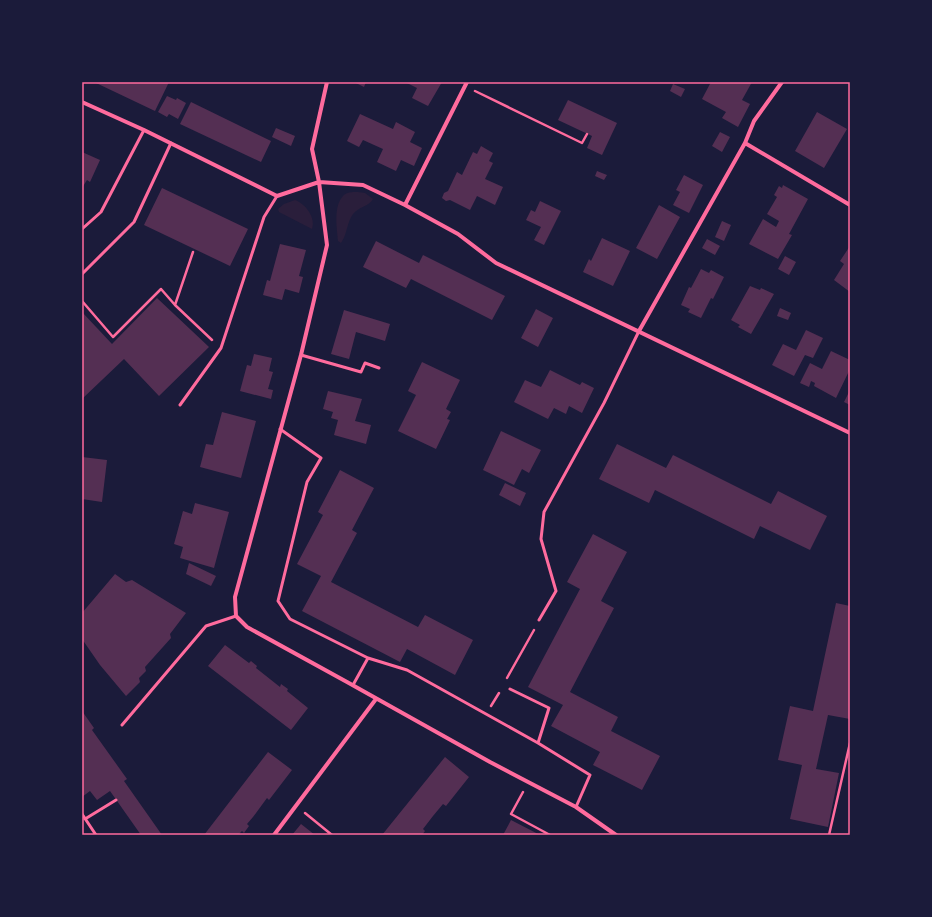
<svg xmlns="http://www.w3.org/2000/svg" width="932" height="917" font-family="'Roboto Condensed',sans-serif">
  <rect width="100%" height="100%" fill="#1b1b3a"/>
  <!-- green -->
  <path fill="#2a1e3b" d="M 358,192 L 365,193 L 373,199 C 370,206 358,207 353,214 C 347,222 347,235 341,243 L 338,241 C 337,228 333,207 343,196 C 346,192 352,192 358,192 Z
    M 295,200 C 306,204 316,218 312,229 L 279,212 L 278,209 L 284,204 Z"/>
  <!-- building -->
  <path fill="#542f53" d="M 94,82 L 169,82 L 155,111 Z
    M 354,82 L 366,82 L 364,87 Z
    M 405,82 L 442,82 L 428,106 L 412,98 L 417,88 Z
    M 711,82 L 752,82 L 742,100 L 750,104 L 738,127 L 722,118 L 726,112 L 702,99 Z
    M 673,84 L 685,89 L 681,97 L 670,91 Z
    M 167,96 L 176,100 L 177,98 L 186,103 L 178,119 L 169,114 L 167,117 L 158,112 Z
    M 568,100 L 617,123 L 602,155 L 587,148 L 592,136 L 558,120 Z
    M 191,102 L 271,141 L 261,162 L 180,124 Z
    M 817,112 L 847,129 L 824,168 L 795,151 Z
    M 360,114 L 393,129 L 396,122 L 415,132 L 410,142 L 422,148 L 414,166 L 401,160 L 396,171 L 377,162 L 383,149 L 363,140 L 359,147 L 347,141 Z
    M 276,128 L 295,136 L 291,146 L 272,137 Z
    M 720,132 L 730,137 L 722,152 L 712,146 Z
    M 481,146 L 493,153 L 489,161 L 493,163 L 485,179 L 503,187 L 495,205 L 477,196 L 470,210 L 450,200 L 446,201 L 442,198 L 444,193 L 448,191 L 457,172 L 462,175 L 473,152 L 477,154 Z
    M 82,152 L 100,160 L 90,182 L 87,180 L 82,188 Z
    M 597,171 L 607,175 L 604,180 L 595,176 Z
    M 684,175 L 703,185 L 689,213 L 673,205 L 680,192 L 676,190 Z
    M 783,185 L 808,199 L 789,234 L 792,235 L 778,259 L 749,244 L 763,219 L 776,227 L 779,221 L 767,214 L 777,197 L 774,195 L 779,186 L 782,188 Z
    M 162,188 L 248,229 L 230,266 L 144,225 Z
    M 540,201 L 561,211 L 544,245 L 534,240 L 541,227 L 526,220 L 531,210 L 535,212 Z
    M 659,205 L 680,217 L 657,259 L 636,248 Z
    M 722,221 L 731,225 L 724,241 L 715,237 Z
    M 602,238 L 630,251 L 613,286 L 583,272 L 589,259 L 591,261 Z
    M 707,239 L 720,246 L 715,255 L 702,248 Z
    M 376,241 L 419,263 L 423,255 L 505,296 L 492,320 L 411,279 L 406,288 L 363,267 Z
    M 280,244 L 306,250 L 299,276 L 303,277 L 299,293 L 285,289 L 282,300 L 263,295 L 267,280 L 270,281 Z
    M 850,246 L 850,292 L 834,280 L 844,264 L 840,261 Z
    M 785,256 L 796,262 L 789,275 L 778,269 Z
    M 701,269 L 709,273 L 711,270 L 724,277 L 713,299 L 711,298 L 701,318 L 688,312 L 690,309 L 681,305 L 689,287 L 691,288 Z
    M 750,286 L 760,290 L 761,288 L 774,294 L 751,334 L 738,327 L 740,325 L 731,320 Z
    M 157,298 L 209,347 L 159,396 L 124,359 L 82,399 L 82,312 L 112,344 Z
    M 780,308 L 791,313 L 788,320 L 777,316 Z
    M 536,309 L 553,318 L 538,347 L 521,338 Z
    M 344,310 L 390,324 L 385,341 L 356,332 L 349,359 L 331,354 Z
    M 806,330 L 823,338 L 813,358 L 805,355 L 794,376 L 772,365 L 783,344 L 796,350 Z
    M 831,351 L 850,360 L 850,369 L 836,398 L 814,386 L 815,383 L 811,381 L 809,387 L 800,383 L 810,363 L 822,369 Z
    M 254,354 L 272,358 L 269,371 L 273,372 L 268,389 L 273,390 L 271,399 L 240,391 L 247,365 L 251,366 Z
    M 422,362 L 460,380 L 446,409 L 451,412 L 447,419 L 450,420 L 436,449 L 398,431 L 416,395 L 408,391 Z
    M 550,370 L 580,385 L 582,382 L 594,388 L 582,413 L 569,406 L 566,414 L 554,408 L 548,419 L 514,402 L 525,380 L 541,387 Z
    M 850,390 L 850,405 L 844,402 Z
    M 328,391 L 362,399 L 355,421 L 371,425 L 366,444 L 334,435 L 338,420 L 331,418 L 333,412 L 323,409 Z
    M 222,412 L 256,421 L 241,478 L 200,467 L 206,444 L 213,445 Z
    M 501,431 L 541,450 L 529,473 L 522,469 L 514,485 L 483,470 Z
    M 617,444 L 666,468 L 673,455 L 771,504 L 778,491 L 827,516 L 810,550 L 760,526 L 754,539 L 655,490 L 649,503 L 599,479 Z
    M 82,457 L 107,460 L 102,502 L 82,499 Z
    M 340,470 L 374,488 L 352,530 L 357,533 L 331,582 L 418,627 L 425,615 L 473,640 L 455,675 L 407,649 L 400,662 L 302,611 L 321,576 L 297,564 L 323,515 L 318,512 Z
    M 505,483 L 526,493 L 520,506 L 499,495 Z
    M 195,503 L 229,512 L 214,568 L 180,558 L 183,547 L 174,544 L 183,511 L 192,514 Z
    M 593,534 L 627,552 L 601,601 L 614,608 L 570,692 L 618,717 L 611,731 L 660,756 L 642,790 L 593,765 L 600,752 L 551,726 L 563,705 L 528,687 L 580,589 L 567,582 Z
    M 189,563 L 216,576 L 211,586 L 186,574 Z
    M 115,574 L 126,582 L 132,580 L 186,613 L 170,634 L 171,638 L 145,667 L 146,671 L 139,678 L 140,682 L 126,696 L 100,665 L 82,639 L 82,613 Z
    M 836,603 L 850,606 L 850,719 L 828,715 L 816,769 L 839,773 L 828,827 L 790,819 L 802,765 L 778,760 L 790,706 L 813,711 Z
    M 225,645 L 249,663 L 251,661 L 257,666 L 256,668 L 280,687 L 281,684 L 288,689 L 287,691 L 308,708 L 291,730 L 208,666 Z
    M 82,711 L 94,728 L 92,730 L 127,779 L 124,781 L 162,835 L 141,835 L 110,791 L 97,800 L 90,791 L 82,797 Z
    M 268,752 L 292,770 L 269,800 L 267,798 L 253,817 L 247,824 L 249,826 L 244,833 L 242,831 L 238,835 L 204,835 Z
    M 445,757 L 469,777 L 446,806 L 443,804 L 433,816 L 423,829 L 425,831 L 422,835 L 382,835 Z
    M 511,820 L 540,835 L 503,835 Z
    M 301,824 L 315,835 L 292,835 Z"/>
  <g fill="none" stroke-linecap="round" stroke-linejoin="round">
    <!-- path -->
    <path stroke="#ff6b9d" stroke-width="2.5" d="M 475,91 L 582,143 L 587,134
      M 82,301 L 113,337 L 161,289 L 175,305 L 193,252
      M 175,305 L 212,340
      M 507,678 L 534,630
      M 491,706 L 499,693
      M 523,792 L 511,814 L 550,835
      M 305,813 L 332,835
      M 829,835 L 850,743"/>
    <!-- service -->
    <path stroke="#ff6b9d" stroke-width="3" d="M 82,229 L 101,212 L 144,130
      M 82,274 L 134,222 L 171,143
      M 301,355 L 361,372 L 365,363 L 379,368
      M 180,405 L 221,348 L 264,217 L 277,196
      M 280,429 L 321,458 L 307,482 L 278,601 L 290,619 L 368,658 L 407,670 L 538,743
      M 539,620 L 556,591 L 541,539 L 544,512 L 604,403 L 639,331
      M 353,685 L 368,658
      M 510,689 L 549,708 L 538,743 L 590,775 L 576,807
      M 122,725 L 206,626 L 236,616
      M 82,814 L 96,835
      M 85,819 L 116,800"/>
    <!-- minor -->
    <path stroke="#ff6b9d" stroke-width="4" d="M 327,82 L 312,149 L 319,182 L 327,245 L 301,355 L 235,597 L 236,616 L 247,627 L 347,682 L 490,762 L 576,807 L 616,835
      M 82,102 L 144,130 L 277,196 L 319,182 L 363,185 L 405,205 L 458,234 L 496,263 L 850,433
      M 745,143 L 850,205
      M 405,205 L 467,82
      M 639,331 L 745,143 L 754,121 L 782,82
      M 274,835 L 376,699"/>
  </g>
  <!-- border -->
  <rect width="932" height="917" fill="none" stroke="#1b1b3a" stroke-width="166"/>
  <rect x="83" y="83" width="766" height="751" fill="none" stroke="#ff6b9d" stroke-width="1.5"/>
</svg>
